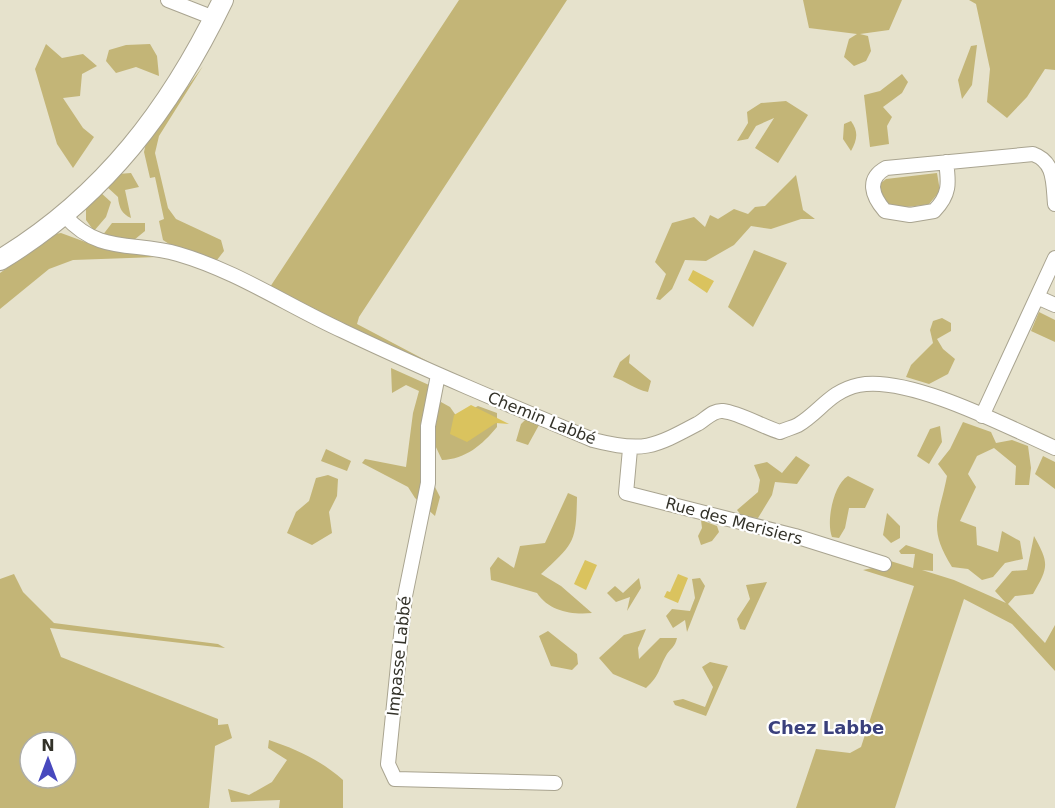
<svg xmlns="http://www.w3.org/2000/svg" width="1055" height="808" font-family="'DejaVu Sans',sans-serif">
  <rect width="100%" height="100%" fill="#e6e2cc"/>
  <!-- green -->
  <path fill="#c3b577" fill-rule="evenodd" d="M 459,0 L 567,0 L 359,317 L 357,324 L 465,381 L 377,342 L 270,287 Z
    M 803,0 L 902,0 L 889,30 L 860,34 L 868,36 L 871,51 L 866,61 L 854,66 L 844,57 L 849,39 L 857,34 L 809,28 Z
    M 969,0 L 1055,0 L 1055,70 L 1045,69 L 1027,97 L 1007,118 L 987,102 L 990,69 L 976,4 Z
    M 46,44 L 62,58 L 83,54 L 97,66 L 82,74 L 80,96 L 63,98 L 83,128 L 94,137 L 73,168 L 57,144 L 35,69 Z
    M 150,44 L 157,56 L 159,76 L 136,67 L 116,73 L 106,61 L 109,50 L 126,45 Z
    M 977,45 L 972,85 L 962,99 L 958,80 L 971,46 Z
    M 203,66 L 159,136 L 155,153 L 168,208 L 176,219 L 221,240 L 224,251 L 217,260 L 175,248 L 163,240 L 159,221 L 164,219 L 155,177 L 150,178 L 144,152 L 146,143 Z
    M 902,74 L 908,82 L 902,93 L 883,107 L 892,117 L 887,126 L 889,144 L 870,147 L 864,95 L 880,91 Z
    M 786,101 L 808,115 L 778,163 L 755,148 L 774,118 L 756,126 L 748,139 L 737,141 L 748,123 L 747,112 L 761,103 Z
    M 851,121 C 859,132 857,140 851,151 L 843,139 L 844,124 Z
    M 131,173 L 139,187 L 125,190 L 131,218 C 122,214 119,208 118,197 L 106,186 L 118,174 Z
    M 937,173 L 940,191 L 929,204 C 911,207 875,214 881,183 L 886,179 Z
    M 796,175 L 803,210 L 815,219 L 801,219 L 771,229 L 751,226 L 734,245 L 706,261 L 685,260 L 672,289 L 660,300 L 656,299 L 666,274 L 655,262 L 672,223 L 694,217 L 705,227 L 710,215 L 718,219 L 734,209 L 748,214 L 755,207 L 765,206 Z
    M 100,192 L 111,202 L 106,217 L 94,231 L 86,220 L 86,207 Z
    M 112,223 L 145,223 L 145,231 L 134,240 L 102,236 Z
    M 61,233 L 107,250 L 157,257 L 73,260 L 49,269 L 0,309 L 0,273 L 55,234 Z
    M 754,250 L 787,263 L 753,327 L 728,307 Z
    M 1039,312 L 1055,320 L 1055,342 L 1031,331 Z
    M 942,318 L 951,323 L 951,331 L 937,339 L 943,349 L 955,359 L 948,374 L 929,384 L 906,377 L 911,365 L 933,343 L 930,330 L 933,321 Z
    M 630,354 L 629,363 L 651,381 L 648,392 C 634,389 626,381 613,377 L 620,362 Z
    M 391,368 L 429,385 L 425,416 L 441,402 L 450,407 L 457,417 L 478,406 L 497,413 L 497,427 C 482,445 466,459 442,460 L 434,443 L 424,465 L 440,497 L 435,516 L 415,498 L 408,487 L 362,463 L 365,459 L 406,467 L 413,413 L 419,391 L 406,385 L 392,393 Z
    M 526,419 L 539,425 L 528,445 L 516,441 L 521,424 Z
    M 963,422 L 991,432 L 996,443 L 1012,440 L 1028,446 L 1031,468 L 1029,485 L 1015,485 L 1016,466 L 994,448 L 977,456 L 968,474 L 976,487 L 960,521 L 976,527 L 977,545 L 998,552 L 1002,531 L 1020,541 L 1023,559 L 1005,563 L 993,577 L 982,580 L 968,569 L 952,567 C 927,527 939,518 947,476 L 938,464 L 950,449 Z
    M 940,426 L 942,442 L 929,464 L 917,456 L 930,429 Z
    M 326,449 L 351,461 L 347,471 L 321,461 Z
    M 796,456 L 810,465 L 797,484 L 775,482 L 772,495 L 758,518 L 742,516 L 737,510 L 758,492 L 760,480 L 754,465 L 767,462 L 782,473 Z
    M 1043,456 L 1055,462 L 1055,489 L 1035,474 Z
    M 328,475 L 338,479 L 337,496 L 329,512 L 332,533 L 312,545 L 287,533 L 296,512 L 309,501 L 316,478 Z
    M 848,476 L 874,489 L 865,508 L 849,508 L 845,528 L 839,538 L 832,537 C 826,522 833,485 848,476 Z
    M 568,493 L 577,497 C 576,542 575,543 541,574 L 561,586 L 592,613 C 571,615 549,611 537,593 L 491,580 L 490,568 L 498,557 L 514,568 L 520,546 L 545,543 Z
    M 887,513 L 900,526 L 900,538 L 891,543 L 883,535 Z
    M 701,520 L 717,526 L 719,532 L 712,541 L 701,545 L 698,536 L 702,528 Z
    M 1034,536 C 1049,563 1049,567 1033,594 L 1015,596 L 1008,604 L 1045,643 L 1055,625 L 1055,671 L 1012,624 L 964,599 L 895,808 L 796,808 L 816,749 L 850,753 L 861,747 L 914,586 L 863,570 L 877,567 L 884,559 L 913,568 L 915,554 L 901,554 L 899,551 L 906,545 L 933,554 L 933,571 L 922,570 L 954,580 L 1006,603 L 995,591 L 1012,571 L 1027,570 Z
    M 14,574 L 23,592 L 54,623 L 218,644 L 225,648 L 50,628 L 61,657 L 218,719 L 218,725 L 228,724 L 232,738 L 215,746 L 209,808 L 0,808 L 0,579 ZM 30,742 L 66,742 L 66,778 L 30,778 Z
    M 639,578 L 641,588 L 627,611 L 630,597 L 616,602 L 607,593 L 615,586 L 623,593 Z
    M 700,578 L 705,586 L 687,632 L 685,620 L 673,628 L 666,616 L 672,609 L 690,611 L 695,598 L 692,579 Z
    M 767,582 L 745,630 L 740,629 L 737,619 L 750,599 L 746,585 Z
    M 646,629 L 638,648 L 639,659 L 660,638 L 677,638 C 675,647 671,648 667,654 C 658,669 661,674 646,688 L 613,674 L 599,658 L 624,635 Z
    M 548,631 L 577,654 L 578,664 L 572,670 L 551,666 L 539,636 Z
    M 710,662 L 728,666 L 706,716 L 675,705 L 673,701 L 683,699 L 705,707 L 713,687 L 702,667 Z
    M 269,740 C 296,749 322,761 343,780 L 343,808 L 279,808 L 280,800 L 231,802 L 228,789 L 249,795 L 272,782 L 287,760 L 268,748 Z"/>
  <!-- water -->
  <path fill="#dac35e" d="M 693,270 L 714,281 L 707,293 L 688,280 Z
    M 471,405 L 509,424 L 496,423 L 467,442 L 450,434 L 454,415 Z
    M 585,560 L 597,565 L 586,590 L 574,584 Z
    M 678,574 L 688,578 L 678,603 L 664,597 L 667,591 L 670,592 Z"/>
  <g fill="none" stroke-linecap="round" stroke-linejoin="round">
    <!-- street casing -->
    <g stroke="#a9a490" stroke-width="16">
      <path id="street" d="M 168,0 L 214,18
        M 946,162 C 949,183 950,195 934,211 L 910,215 L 885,211 C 872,196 866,179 886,168 L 1033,154 C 1055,162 1053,182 1055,204
        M 65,216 C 100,255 134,241 178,254 C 237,271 288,306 343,331 C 425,370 509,405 593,440 C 644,453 654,447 699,423 C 707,418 713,410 723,411 C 740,413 763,427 780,432 C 786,429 792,428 798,425 C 820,412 830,391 859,385 C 909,375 1008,427 1055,448
        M 1037,297 L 1055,305
        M 438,375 L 428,426 L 428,483 L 405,596 L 388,764 L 395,779 L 555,783
        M 982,416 L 1055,258
        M 630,449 L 626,493 L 795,536 L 884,564"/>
    </g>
    <!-- secondary casing -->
    <g stroke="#a9a490" stroke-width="22">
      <path id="secondary" d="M 0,260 C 104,197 171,108 223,0"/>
    </g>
    <!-- street -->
    <use href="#street" stroke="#fff" stroke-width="14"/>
    <!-- secondary -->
    <use href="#secondary" stroke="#fff" stroke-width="20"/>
  </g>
  <g text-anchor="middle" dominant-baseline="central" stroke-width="4.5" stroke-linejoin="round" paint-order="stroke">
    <!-- street labels -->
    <g font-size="16" fill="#333229" stroke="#fff">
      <text transform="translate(542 418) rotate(22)">Chemin Labbé</text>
      <text transform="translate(734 521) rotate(15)">Rue des Merisiers</text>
      <text transform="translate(399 656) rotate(-84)">Impasse Labbé</text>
    </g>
    <!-- neighbourhood labels -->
    <g font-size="18" font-weight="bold" fill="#3a407c" stroke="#fff">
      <text x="826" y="727">Chez Labbe</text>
    </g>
  </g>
  <!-- north arrow -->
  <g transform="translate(48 760)"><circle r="28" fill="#ffffff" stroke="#adada9" stroke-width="1.5"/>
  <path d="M0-4.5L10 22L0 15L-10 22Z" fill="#4849be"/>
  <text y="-9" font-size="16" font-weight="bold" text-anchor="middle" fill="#333229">N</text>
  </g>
</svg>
